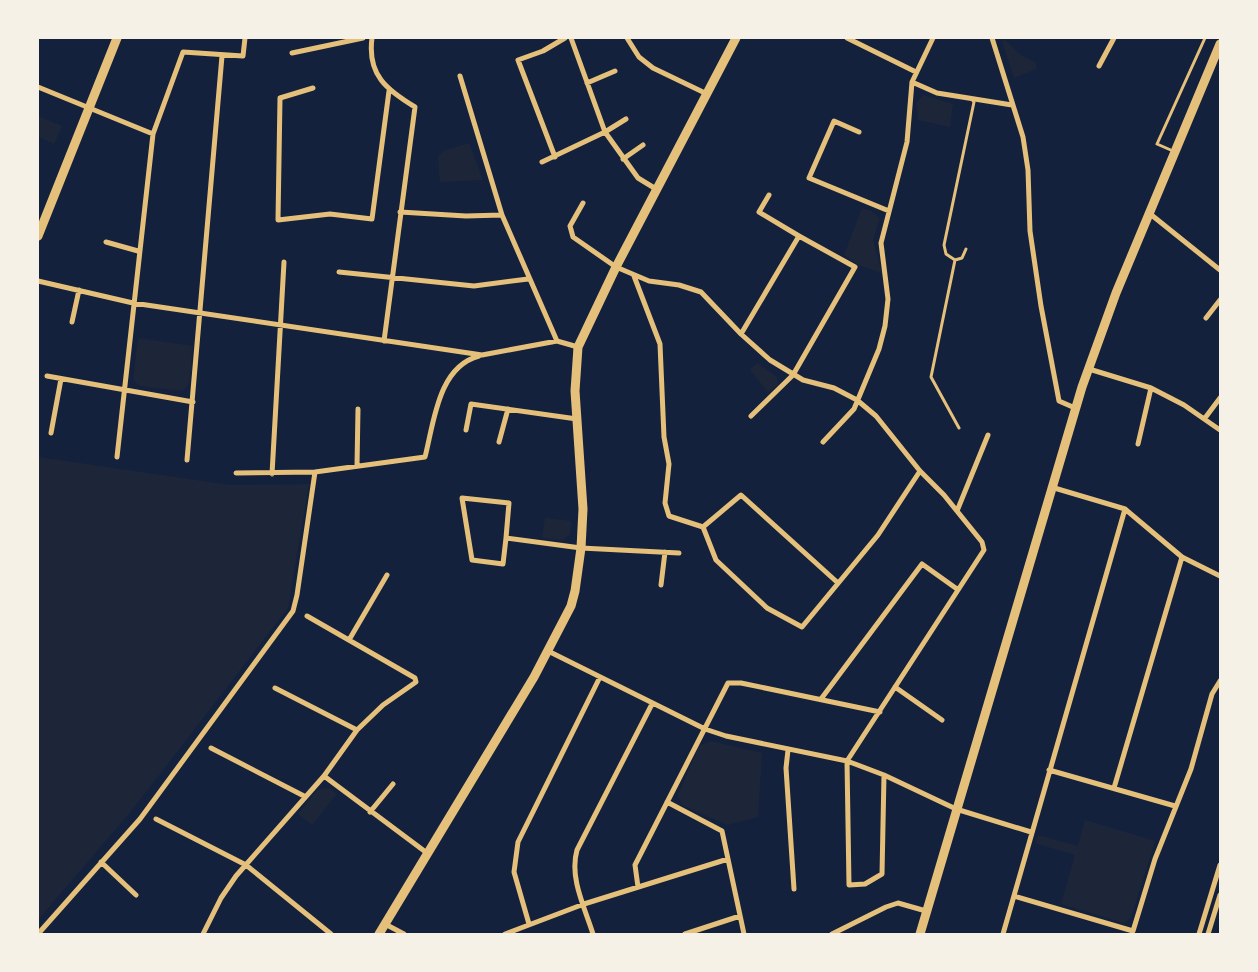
<svg xmlns="http://www.w3.org/2000/svg" width="1258" height="972" font-family="Mulish,sans-serif">
  <rect width="100%" height="100%" fill="#14213d"/>
  <!-- green -->
  <path fill="#1d2539" d="M 1005,40 L 1021,55 L 1036,63 L 1036,69 L 1014,78 L 1002,42 Z
    M 923,95 L 953,104 L 950,127 L 918,120 L 916,103 Z
    M 38,116 L 62,126 L 54,144 L 38,137 Z
    M 469,143 L 483,180 L 440,182 L 438,157 L 443,151 Z
    M 862,208 L 871,211 L 880,218 L 873,240 L 882,273 L 858,265 L 844,255 Z
    M 138,338 L 193,346 L 189,384 L 183,391 L 140,386 L 133,380 Z
    M 757,363 L 777,377 L 778,385 L 768,392 L 750,370 Z
    M 38,457 L 230,485 L 309,484 L 288,608 L 133,809 L 38,920 Z
    M 545,518 L 571,521 L 570,534 L 563,540 L 542,538 Z
    M 711,741 L 762,753 L 758,817 L 728,825 L 682,805 L 678,795 L 699,746 Z
    M 329,788 L 337,794 L 312,825 L 298,814 L 317,790 Z
    M 1085,820 L 1155,841 L 1131,918 L 1124,923 L 1061,904 L 1075,855 L 1035,843 L 1038,835 L 1078,846 Z"/>
  <g fill="none" stroke-linecap="round" stroke-linejoin="round">
    <!-- service -->
    <path stroke="#e5c07b" stroke-width="3" d="M 1173,151 L 1157,144 L 1205,38
      M 955,260 L 962,258 L 966,249
      M 959,428 L 931,377 L 955,260 L 946,254 L 944,245 L 974,102 L 971,98"/>
    <!-- minor -->
    <path stroke="#e5c07b" stroke-width="5" d="M 372,38 C 367,75 387,90 415,107 L 384,341
      M 571,38 L 605,132 L 638,178 L 656,189
      M 627,38 L 639,57 L 653,68 L 705,93
      M 847,38 L 916,72
      M 992,38 L 1023,137 L 1028,170 L 1030,231 L 1041,306 L 1059,401 L 1075,408
      M 292,53 L 363,38
      M 1099,66 L 1114,38
      M 460,76 L 502,215 L 557,341
      M 912,82 L 937,93 L 1012,105
      M 587,83 L 615,71
      M 38,87 L 153,134
      M 313,88 L 280,98 L 278,220 L 330,214 L 372,219 L 389,91
      M 859,132 L 834,121 L 809,178 L 889,211
      M 555,157 L 518,60 L 543,51 L 565,38
      M 623,159 L 643,145
      M 542,162 L 605,132 L 626,119
      M 769,195 L 759,212 L 799,236
      M 583,203 L 570,226 L 573,237 L 616,267 L 649,281 L 679,285 L 701,292 L 741,334 L 770,360 L 803,380 L 834,388 L 857,400 L 876,416 L 920,471 L 944,495 L 982,542 L 984,550 L 847,761 L 849,885 L 865,884 L 882,874 L 884,775
      M 400,212 L 466,216 L 502,215
      M 1149,213 L 1220,270
      M 106,242 L 138,251
      M 339,272 L 474,286 L 528,279
      M 634,276 L 660,344 L 664,437 L 669,464 L 665,503 L 669,516 L 703,527 L 716,560 L 767,608 L 802,627 L 878,535 L 920,471
      M 38,281 L 133,303 L 482,355 L 557,341 L 578,347
      M 1206,318 L 1220,300
      M 72,322 L 79,290
      M 741,334 L 799,236 L 855,267 L 793,375 L 751,416
      M 1089,369 L 1151,388 L 1184,405 L 1220,430
      M 47,376 L 193,402
      M 1205,418 L 1220,398
      M 466,430 L 471,404 L 577,419
      M 51,433 L 61,379
      M 499,442 L 508,409
      M 823,442 L 854,409 L 879,349 L 885,326 L 888,299 L 881,243 L 907,142 L 912,82 L 933,38
      M 1138,444 L 1151,388
      M 117,457 L 153,134 L 183,52 L 243,56 L 245,38
      M 187,460 L 222,56
      M 357,466 L 358,409
      M 315,472 L 425,457 C 434,422 438,367 479,356
      M 272,474 L 284,262
      M 1051,487 L 1125,509 L 1182,557 L 1220,576
      M 957,511 L 988,435
      M 703,527 L 741,495 L 838,583
      M 506,538 L 509,503 L 462,498 L 472,560 L 503,564 L 506,538 L 581,548 L 679,553
      M 661,585 L 665,552
      M 349,640 L 387,575
      M 548,651 L 705,729 L 726,736 L 847,761 L 884,775 L 956,809 L 1031,832
      M 895,687 L 942,720
      M 275,688 L 357,730
      M 821,699 L 922,564 L 957,589
      M 211,748 L 304,796
      M 788,750 L 786,768 L 794,889
      M 1049,770 L 1175,806
      M 324,776 L 427,853
      M 1114,788 L 1182,557
      M 667,802 L 722,831 L 744,934
      M 370,812 L 393,784
      M 156,819 L 246,865 L 331,934
      M 101,862 L 136,895
      M 638,887 L 635,865 L 728,683 L 741,683 L 880,712
      M 1014,896 L 1133,931 L 1155,859 L 1191,769 L 1212,694 L 1220,681
      M 385,924 L 404,934
      M 529,924 L 514,872 L 518,842 L 600,677
      M 38,934 L 140,819 L 293,611 L 297,595 L 315,472 L 236,473
      M 203,934 L 221,898 L 236,876 L 324,776 L 357,730 L 383,705 L 416,682 L 415,678 L 307,616
      M 505,934 L 584,904 L 728,859
      M 593,934 C 585,908 569,878 577,850 L 652,704
      M 685,934 L 740,916
      M 832,934 L 886,907 L 898,903 L 926,911
      M 1003,934 L 1125,509
      M 1199,934 L 1220,865
      M 1208,934 L 1220,895"/>
    <!-- tertiary -->
    <path stroke="#e5c07b" stroke-width="9" d="M 38,236 L 117,38
      M 379,934 L 534,677 L 571,606 L 575,591 L 581,548 L 583,509 L 575,391 L 578,347 L 616,267 L 736,38
      M 920,934 L 1082,387 L 1116,293 L 1220,44"/>
  </g>
  <!-- border -->
  <rect width="1258" height="972" fill="none" stroke="#f6f1e7" stroke-width="78"/>
</svg>
